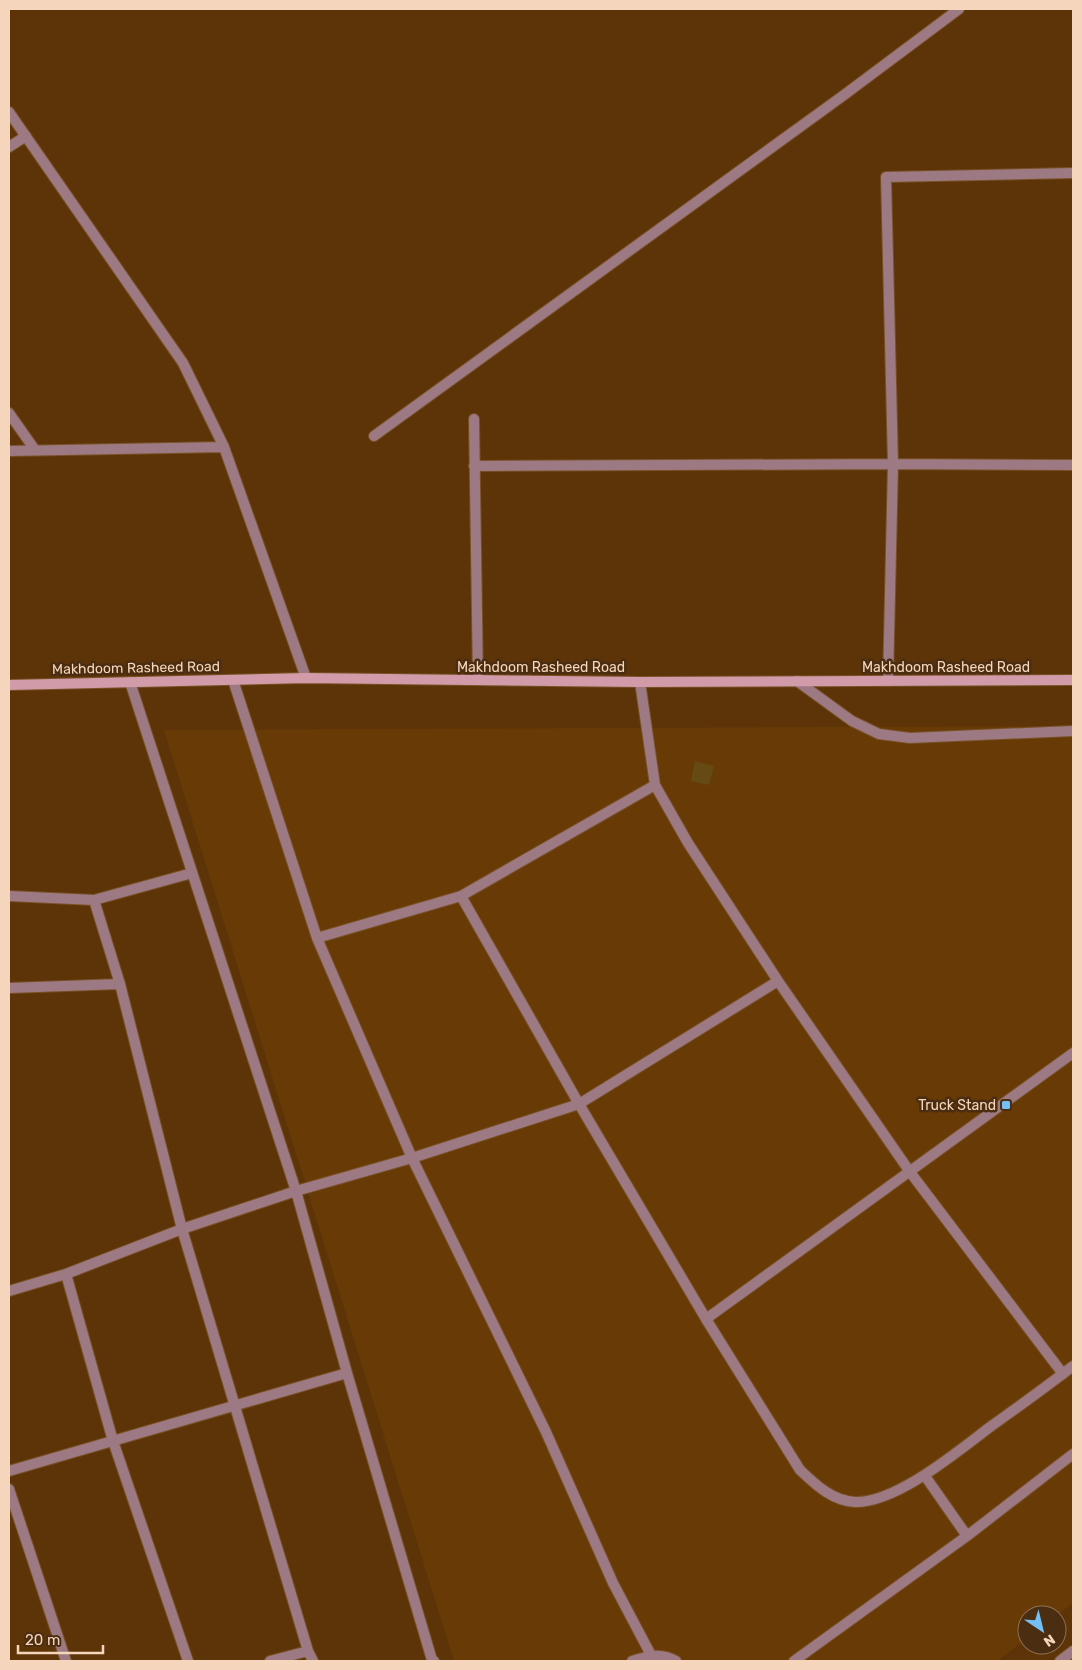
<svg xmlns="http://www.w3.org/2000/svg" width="1082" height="1670" font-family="Rubik,sans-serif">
  <rect width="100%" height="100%" fill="#5d3407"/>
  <!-- built -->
  <path fill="#683a06" d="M 1073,726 L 1073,1603 L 1057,1615 L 1027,1615 L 1027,1638 L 997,1661 L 454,1661 L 164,730 Z"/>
  <!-- building -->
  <path fill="#654a14" d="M 695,761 L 714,766 L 709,785 L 691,781 Z"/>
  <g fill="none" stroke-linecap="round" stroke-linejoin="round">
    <!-- service casing -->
    <g stroke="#785127" stroke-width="12">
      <path id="service" d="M 233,680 L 317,938
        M 797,681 L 852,721 L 879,734 L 910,738 L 1073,731
        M 640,682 L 655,785 L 688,843 L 778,981 L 910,1172 L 1063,1374
        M 655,785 L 461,896 L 579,1104 L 706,1319 L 800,1470 C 815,1484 832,1501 855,1502 C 896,1503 957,1452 990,1427 C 1018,1407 1046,1387 1073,1366
        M 461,896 L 317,938 L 412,1158 L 546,1432 L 613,1583 L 651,1655
        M 296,1191 L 412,1158 L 579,1104 L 778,981
        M 706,1319 L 1073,1053
        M 925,1476 L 967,1536
        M 794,1661 L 967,1536 L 1073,1454"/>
    </g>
    <!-- minor casing -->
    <g stroke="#785127" stroke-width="12">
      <path id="minor" d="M 9,112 L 183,363 L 224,447 L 306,678
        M 9,147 L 26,136
        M 9,413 L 35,450
        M 474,419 L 478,680
        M 374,436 L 844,95 L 959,9
        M 9,451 L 224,447
        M 474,466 L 893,464 L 1073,465
        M 888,681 L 893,464 L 886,177 L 1073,173
        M 130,682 L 296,1191 L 347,1373 L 432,1660 L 434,1661
        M 9,896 L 94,900 L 192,873
        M 94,900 L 120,984 L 182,1229 L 308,1651 L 313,1661
        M 9,988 L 120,984
        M 66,1274 L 113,1441 L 188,1661
        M 9,1291 L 66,1274 L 182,1229 L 296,1191
        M 9,1471 L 347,1373
        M 9,1489 L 66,1661
        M 270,1661 L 308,1651
        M 632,1661 C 648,1656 661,1652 676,1661
        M 1060,1661 L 1073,1651"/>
    </g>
    <!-- secondary casing -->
    <g stroke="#785127" stroke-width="12">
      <path id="secondary" d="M 9,685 L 306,678 L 640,682 L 1073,680"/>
    </g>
    <!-- service -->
    <use href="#service" stroke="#9d7a83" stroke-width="10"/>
    <!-- minor -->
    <use href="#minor" stroke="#9d7a83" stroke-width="10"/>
    <!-- secondary -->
    <use href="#secondary" stroke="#d19ba9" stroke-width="10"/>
  </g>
  <!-- markers -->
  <rect fill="#74c0f6" stroke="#4b2d11" stroke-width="2" x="1001" y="1100" width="10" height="10" rx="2.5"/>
  <g text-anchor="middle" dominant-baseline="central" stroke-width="5" stroke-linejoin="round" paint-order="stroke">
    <!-- street labels -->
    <g font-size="14" fill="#f5d5bb" stroke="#4b2d11">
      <text x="541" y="667">Makhdoom Rasheed Road</text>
      <text x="946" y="667">Makhdoom Rasheed Road</text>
      <text transform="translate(136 668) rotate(-1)">Makhdoom Rasheed Road</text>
    </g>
    <!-- poi labels -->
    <g font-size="14" fill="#f5d5bb" stroke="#4b2d11" text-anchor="end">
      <text x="996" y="1105">Truck Stand</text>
    </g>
  </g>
  <!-- border -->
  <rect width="1082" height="1670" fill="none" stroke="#f5d5bb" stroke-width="20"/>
  <!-- north arrow -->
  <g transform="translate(1042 1630) rotate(145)"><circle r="24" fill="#4b2d11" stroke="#8f7055"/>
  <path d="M0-4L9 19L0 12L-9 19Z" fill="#74c0f6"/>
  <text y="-8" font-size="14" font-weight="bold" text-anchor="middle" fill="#f5d5bb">N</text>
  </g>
  <!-- scale -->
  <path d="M18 1645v8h85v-8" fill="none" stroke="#f5d5bb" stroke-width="2.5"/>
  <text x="25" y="1645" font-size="15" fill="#f5d5bb" stroke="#4b2d11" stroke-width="4" paint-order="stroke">20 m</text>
</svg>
